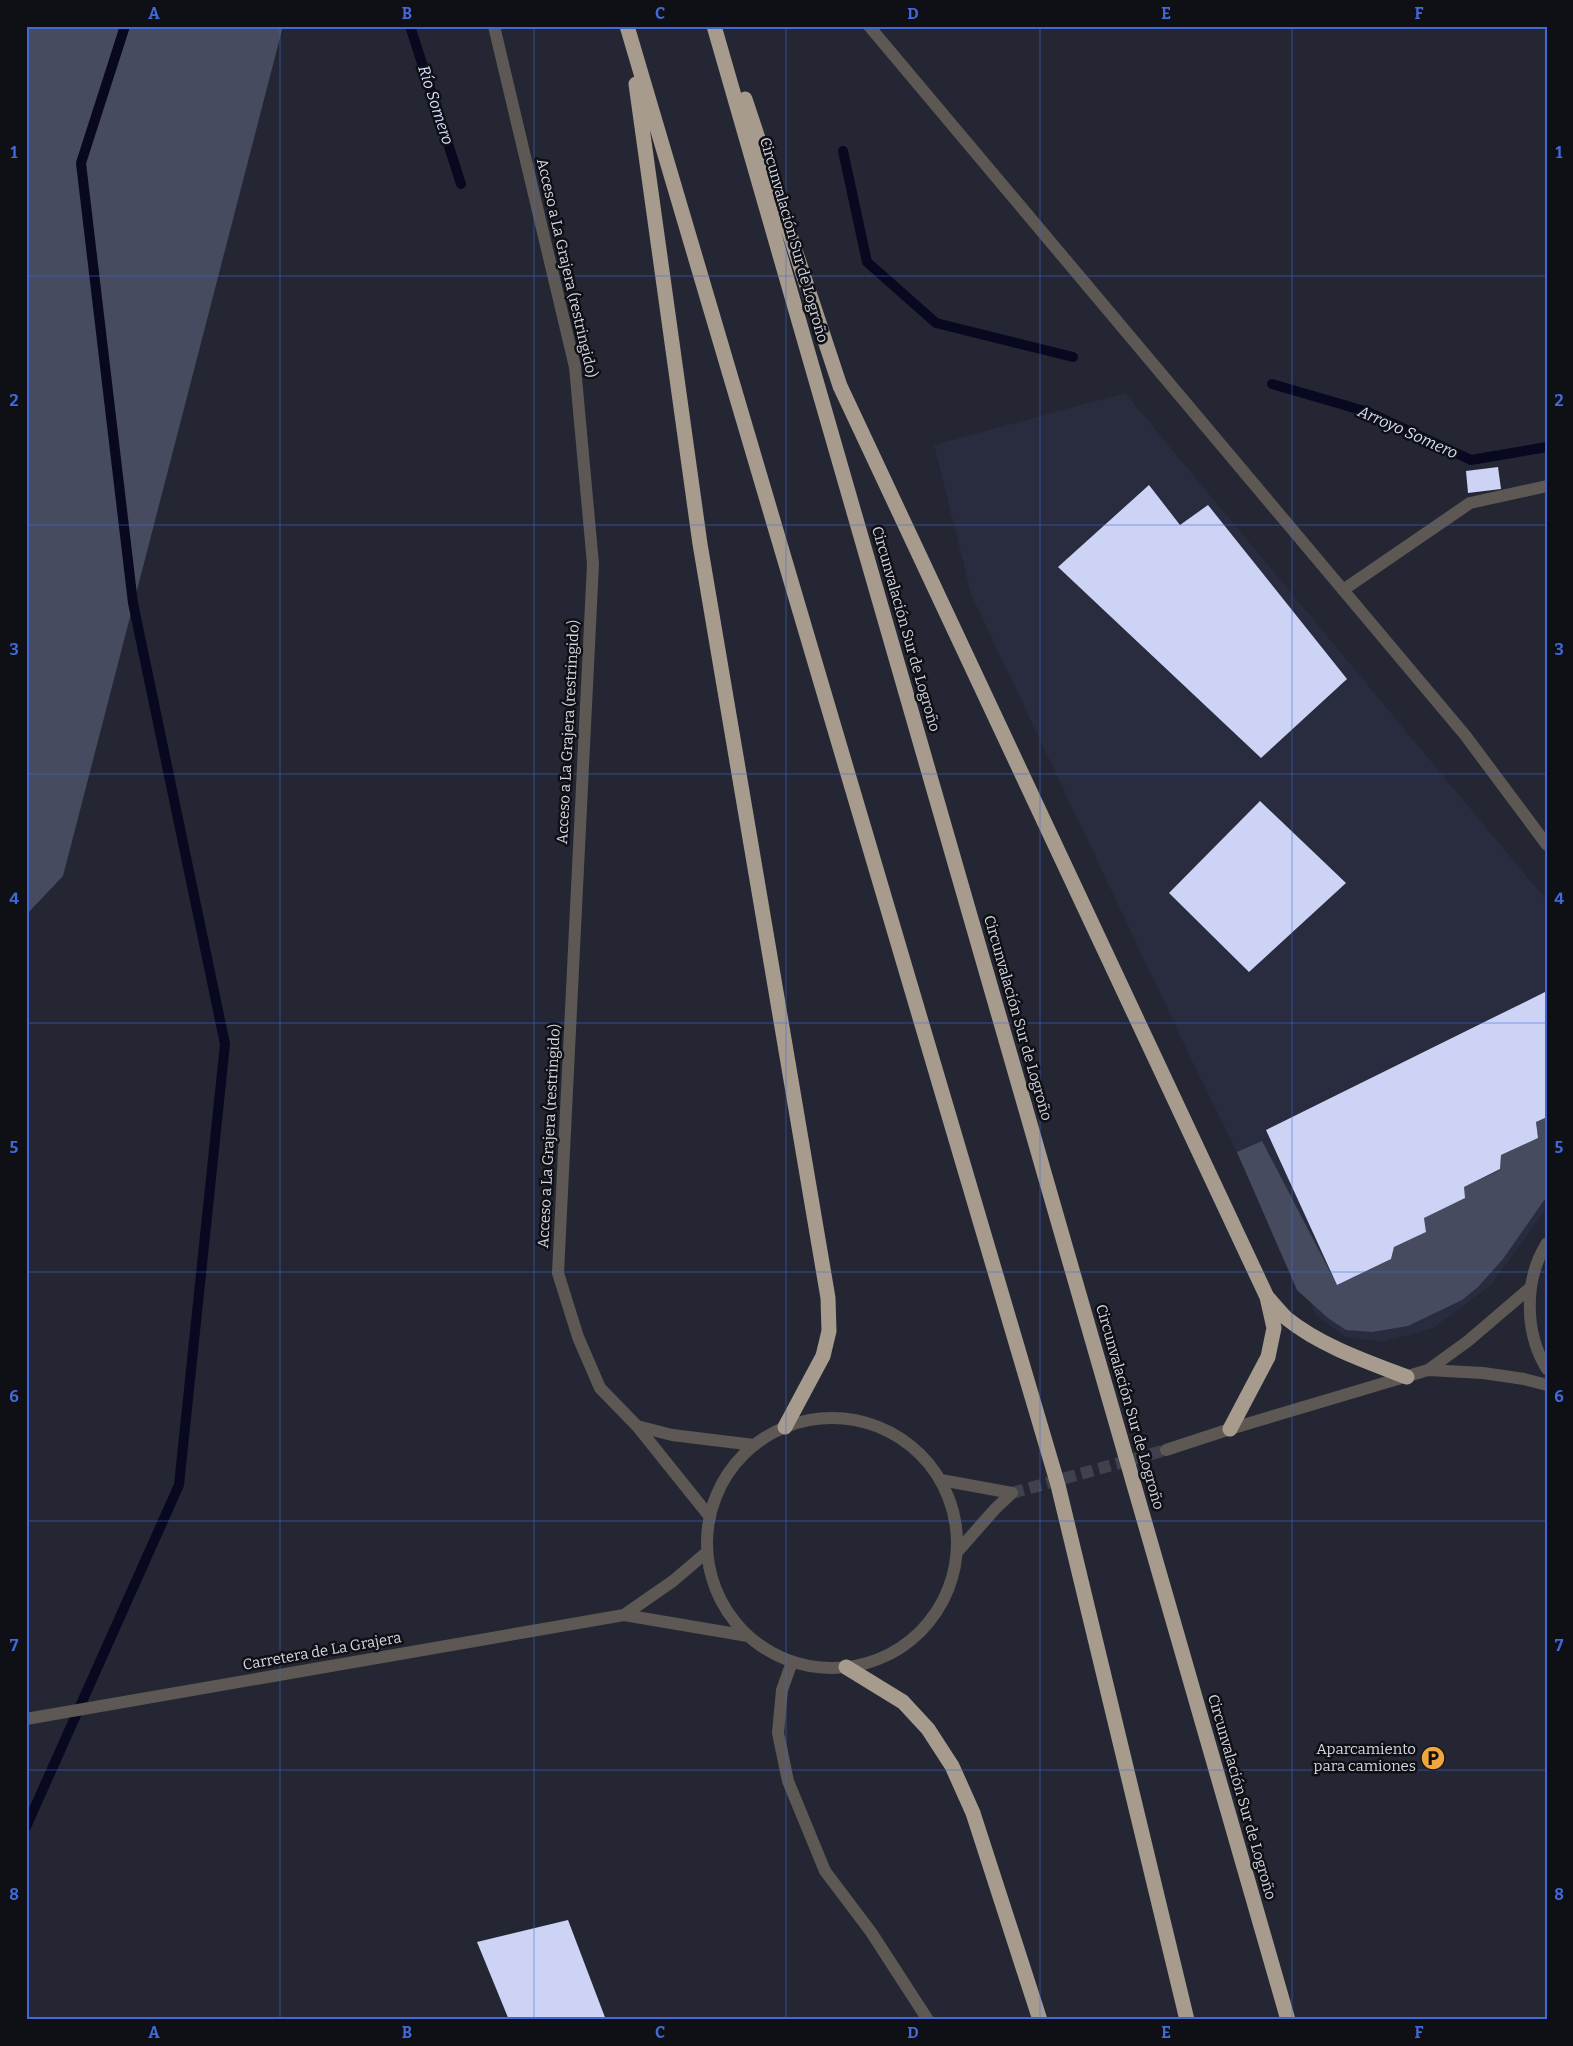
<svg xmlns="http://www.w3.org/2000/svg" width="1573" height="2046" font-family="Bitter,serif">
  <rect width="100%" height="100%" fill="#242733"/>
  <!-- built -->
  <path fill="#292c3f" d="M 1125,393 L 1547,901 L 1547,1208 L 1490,1286 L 1433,1328 L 1383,1342 L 1346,1337 L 1317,1316 L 1194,1065 L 971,594 L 934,445 Z"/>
  <!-- green -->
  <path fill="#474b5f" d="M 26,26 L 283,26 L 63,876 L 26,915 Z
    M 1547,1117 L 1547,1196 L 1503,1259 L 1478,1287 L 1462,1300 L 1408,1326 L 1372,1332 L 1346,1330 L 1328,1318 L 1297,1290 L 1237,1152 L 1262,1141 L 1337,1285 L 1391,1259 L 1394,1247 L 1426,1232 L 1424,1218 L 1464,1198 L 1464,1187 L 1500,1170 L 1501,1155 L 1538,1138 L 1536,1122 Z"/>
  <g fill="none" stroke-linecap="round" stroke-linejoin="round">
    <!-- stream -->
    <path stroke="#080920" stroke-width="10" d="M 410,26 L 461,184
      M 843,151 L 867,262 L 936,323 L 1073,357
      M 1272,384 L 1368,412 L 1471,460 L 1547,447
      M 26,1827 L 179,1485 L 225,1044 L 133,603 L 81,163 L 125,26"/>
  </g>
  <!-- building -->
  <path fill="#ccd3f5" d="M 1498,467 L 1501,489 L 1468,493 L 1466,471 Z
    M 1149,485 L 1180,525 L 1208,505 L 1347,679 L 1261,758 L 1058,567 Z
    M 1260,801 L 1346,883 L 1249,972 L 1169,893 Z
    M 1547,991 L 1547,1117 L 1536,1122 L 1538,1138 L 1501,1155 L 1500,1169 L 1464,1187 L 1465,1198 L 1424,1218 L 1426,1232 L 1394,1247 L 1391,1259 L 1337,1285 L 1266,1130 Z
    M 568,1920 L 606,2020 L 509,2020 L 477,1942 Z"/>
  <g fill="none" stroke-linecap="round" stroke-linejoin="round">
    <!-- minor-tunnel -->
    <path stroke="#3f414d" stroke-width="12" stroke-dasharray="12 6" stroke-linecap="butt" d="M 1012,1493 L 1166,1450"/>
    <!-- minor -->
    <path stroke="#5d5853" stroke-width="12" d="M 494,26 L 575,367 L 593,564 L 558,1273 L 578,1337 L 600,1388 L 637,1426 L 710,1517
      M 869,26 L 1465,735 L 1547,845
      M 1343,590 L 1470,503 L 1547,486
      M 1547,1243 C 1524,1279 1524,1332 1547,1369
      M 1428,1370 L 1468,1341 L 1530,1288
      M707 1543a125 125 0 1 1 250 0a125 125 0 1 1-250 0Z
      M 637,1426 L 672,1435 L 754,1445
      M 1166,1450 L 1230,1429 L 1428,1370 L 1483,1373 L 1524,1379 L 1547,1385
      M 941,1480 L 1012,1493
      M 958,1551 L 995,1509 L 1012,1493
      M 624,1615 L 673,1581 L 707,1552
      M 792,1662 L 782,1690 L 778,1733 L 788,1781 L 825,1871 L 871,1932 L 928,2020
      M 26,1719 L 624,1615 L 748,1636"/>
    <!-- highway -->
    <path stroke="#a79b8e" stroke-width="15" d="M 627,26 L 1058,1485 L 1187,2020
      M 714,26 L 1288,2020
      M 636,84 L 700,544 L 828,1298 L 829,1331 L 823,1356 L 785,1427
      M 745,99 L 840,386 L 1267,1297 L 1274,1328 L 1268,1357 L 1230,1429
      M 1268,1298 C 1274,1305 1280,1312 1286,1318 C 1321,1346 1365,1361 1407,1377
      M 846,1667 L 903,1702 L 928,1729 L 952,1766 L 973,1813 L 1040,2020"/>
  </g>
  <!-- grid -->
  <path fill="none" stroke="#4269d9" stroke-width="1" stroke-opacity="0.55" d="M 280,26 L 280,2020M 534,26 L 534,2020M 786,26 L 786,2020M 1040,26 L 1040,2020M 1292,26 L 1292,2020M 26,276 L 1547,276M 26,525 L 1547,525M 26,774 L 1547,774M 26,1023 L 1547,1023M 26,1272 L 1547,1272M 26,1521 L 1547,1521M 26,1770 L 1547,1770"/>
  <!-- icons -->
  <defs>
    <g id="parking-disc" transform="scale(1.25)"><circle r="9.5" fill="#f0a63e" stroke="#0f1016"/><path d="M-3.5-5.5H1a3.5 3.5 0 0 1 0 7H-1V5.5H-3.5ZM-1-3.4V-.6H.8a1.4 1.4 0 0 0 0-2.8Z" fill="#111"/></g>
  </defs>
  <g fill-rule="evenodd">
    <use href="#parking-disc" x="1433" y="1758"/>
  </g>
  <g text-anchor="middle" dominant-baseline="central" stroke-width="5" stroke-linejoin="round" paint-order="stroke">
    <!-- street labels -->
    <g font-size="15" fill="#d5d6df" stroke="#0f1016">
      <text transform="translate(794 240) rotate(74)">Circunvalación Sur de Logroño</text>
      <text transform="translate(567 268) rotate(77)">Acceso a La Grajera (restringido)</text>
      <text transform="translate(906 629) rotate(74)">Circunvalación Sur de Logroño</text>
      <text transform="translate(568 732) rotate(-87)">Acceso a La Grajera (restringido)</text>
      <text transform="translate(1018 1018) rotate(74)">Circunvalación Sur de Logroño</text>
      <text transform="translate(549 1136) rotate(-87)">Acceso a La Grajera (restringido)</text>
      <text transform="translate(1130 1407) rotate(74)">Circunvalación Sur de Logroño</text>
      <text transform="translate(322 1651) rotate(-10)">Carretera de La Grajera</text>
      <text transform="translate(1242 1797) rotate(74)">Circunvalación Sur de Logroño</text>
    </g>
    <!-- poi labels -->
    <g font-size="15" fill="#d5d6df" stroke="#0f1016" text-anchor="end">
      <text x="1416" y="1749">Aparcamiento<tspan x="1416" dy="17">para camiones</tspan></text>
    </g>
    <!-- water labels -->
    <g font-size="16" font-style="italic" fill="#d6ddff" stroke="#0f1016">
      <text transform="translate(436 105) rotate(72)">Río Somero</text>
      <text transform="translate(1408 432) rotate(24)">Arroyo Somero</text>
    </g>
  </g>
  <!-- border -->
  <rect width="1573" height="2046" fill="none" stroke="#0f1016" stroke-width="55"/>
  <rect x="28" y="28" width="1518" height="1990" fill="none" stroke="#4269d9" stroke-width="2"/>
  <g font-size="16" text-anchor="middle" font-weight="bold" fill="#4269d9">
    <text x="154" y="19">A</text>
    <text x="407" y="19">B</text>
    <text x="660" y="19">C</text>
    <text x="913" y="19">D</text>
    <text x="1166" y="19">E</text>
    <text x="1419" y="19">F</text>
    <text x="14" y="158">1</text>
    <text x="1559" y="158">1</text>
    <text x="14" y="406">2</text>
    <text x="1559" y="406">2</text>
    <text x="14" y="655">3</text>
    <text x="1559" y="655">3</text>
    <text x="14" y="904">4</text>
    <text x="1559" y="904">4</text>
    <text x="14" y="1153">5</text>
    <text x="1559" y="1153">5</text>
    <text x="14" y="1402">6</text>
    <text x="1559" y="1402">6</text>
    <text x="14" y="1651">7</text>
    <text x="1559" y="1651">7</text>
    <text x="14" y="1900">8</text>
    <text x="1559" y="1900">8</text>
    <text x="154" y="2038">A</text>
    <text x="407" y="2038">B</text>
    <text x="660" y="2038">C</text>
    <text x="913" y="2038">D</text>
    <text x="1166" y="2038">E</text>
    <text x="1419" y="2038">F</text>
  </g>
</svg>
